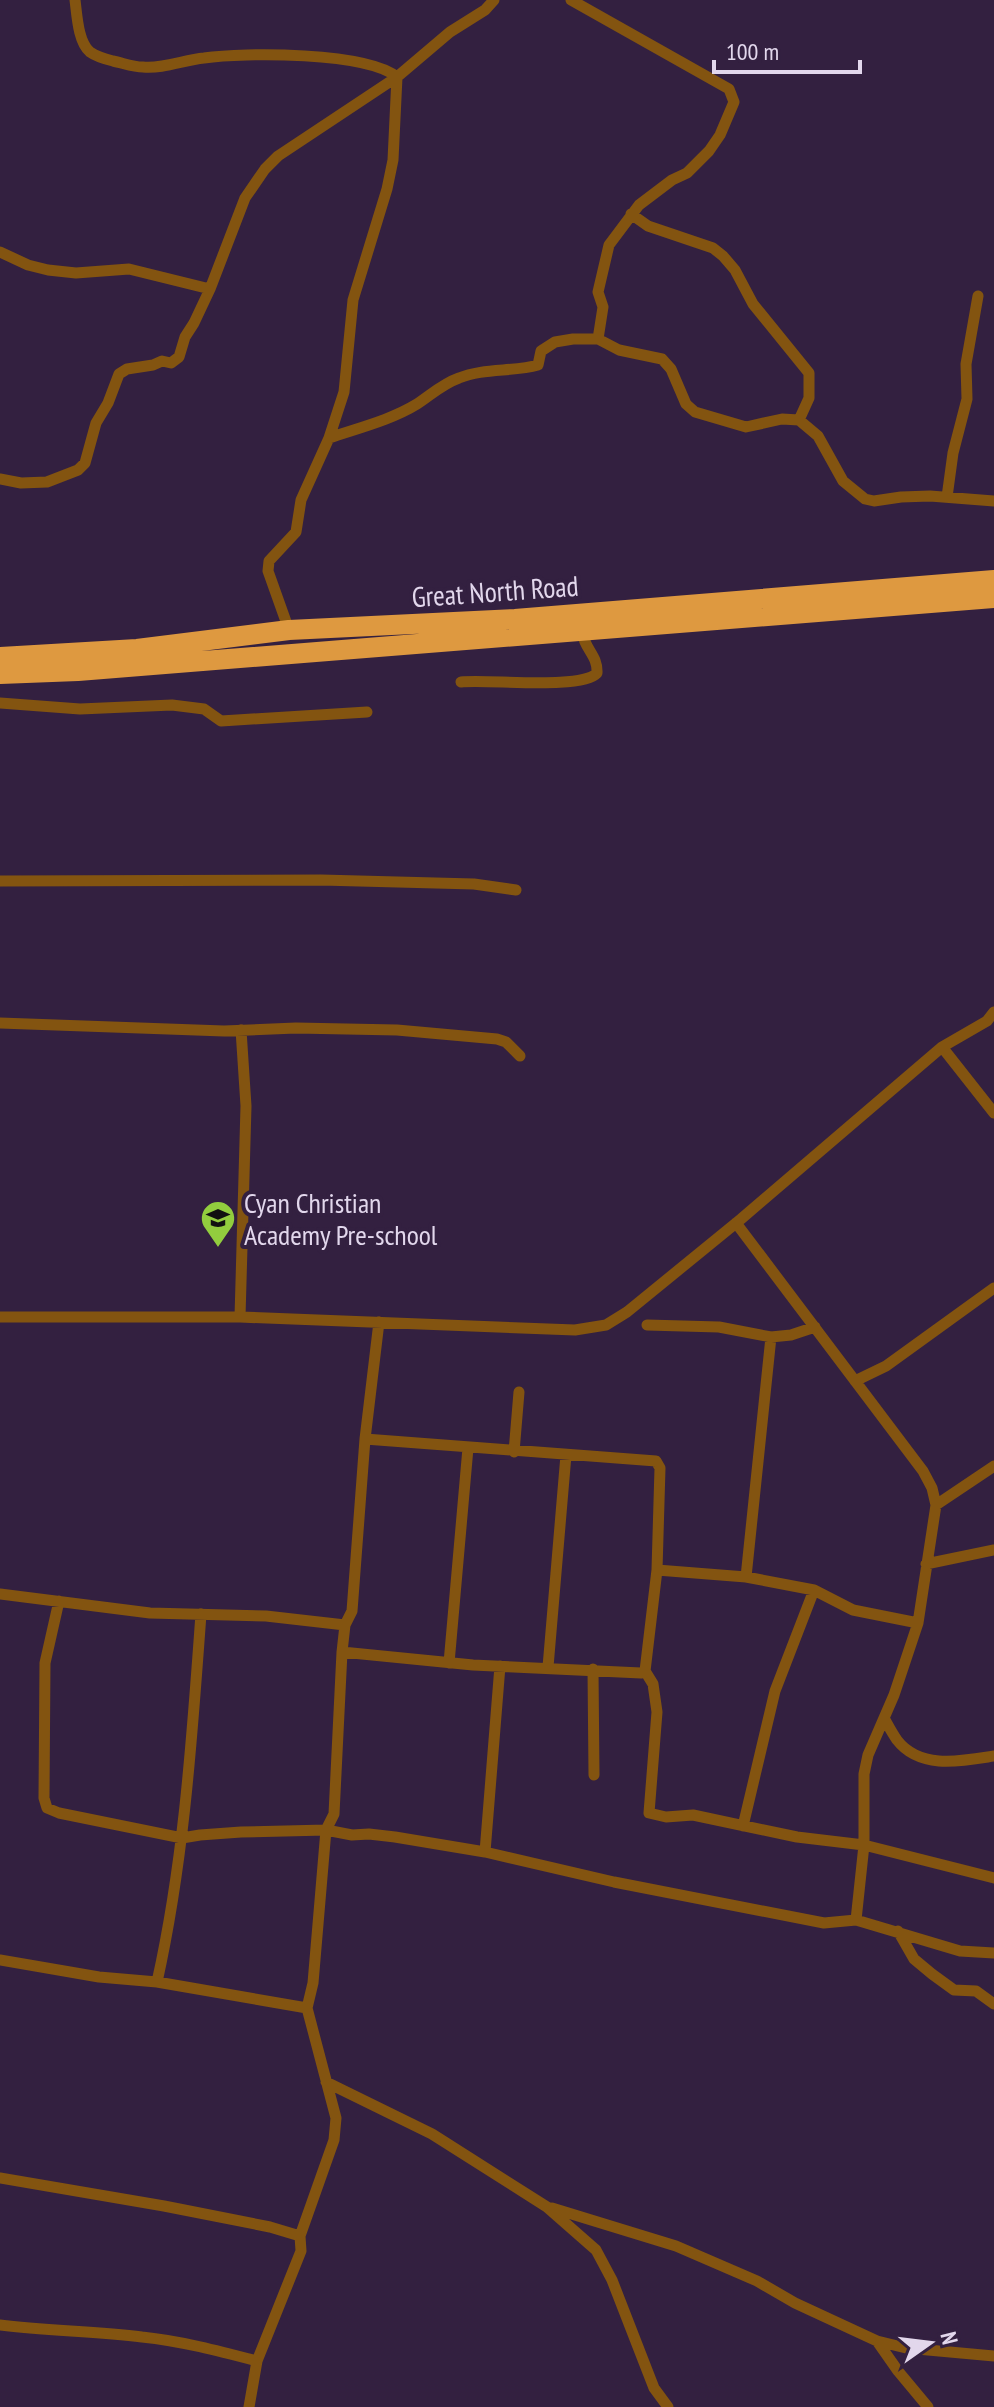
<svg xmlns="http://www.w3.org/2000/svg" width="994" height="2407" font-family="'PT Sans Narrow',sans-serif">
  <rect width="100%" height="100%" fill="#332040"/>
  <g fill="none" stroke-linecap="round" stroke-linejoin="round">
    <!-- street -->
    <path stroke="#835410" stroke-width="11" d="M 75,0 C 77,15 78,42 90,52 C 97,57 105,59 113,61 C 123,63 133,67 143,67 C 163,69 184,60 204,58 C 244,52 367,52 397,77 L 393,160 L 387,189 L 353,300 L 344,392 L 329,438 L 301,500 L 296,532 L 269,561 L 268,571 L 289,630
      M 571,0 L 729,89 L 734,102 L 720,135 L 709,151 L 687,173 L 672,180 L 639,205 L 609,245 L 598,292 L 603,307 L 598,339
      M 631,214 L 648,226 L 713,248 L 723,256 L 735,270 L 753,304 L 809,373 L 809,398 L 799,420
      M 0,252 L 28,265 L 48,270 L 76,273 L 129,269 L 210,289
      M 329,438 C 358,428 391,420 417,404 C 431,395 442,384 459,378 C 483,368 513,372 538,365 L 541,351 L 555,342 L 573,339 L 598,339 L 619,350 L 662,359 L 671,369 L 686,404 L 695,412 L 746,427 L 782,419 L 799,420 L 818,436 L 843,481 L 865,499 L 874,501 L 901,497 L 930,496 L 994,501
      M 0,479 L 21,483 L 47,482 L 78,470 L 85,463 L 96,423 L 108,403 L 119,374 L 127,369 L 153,365 L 162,361 L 171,363 L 179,357 L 185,337 L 194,323 L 210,289 L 245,198 L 265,169 L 278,156 L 397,77 L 450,32 L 485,10 L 494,0
      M 947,497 L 953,453 L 967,399 L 966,364 L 978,296
      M 461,682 C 488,679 582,690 597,673 C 598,654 583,649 582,629
      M 0,703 L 80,709 L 172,705 L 204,709 L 221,721 L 367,712
      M 0,881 L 321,880 L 474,884 L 516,890
      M 0,1023 L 224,1031 L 296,1028 L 397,1030 L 497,1039 L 506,1042 L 520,1056
      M 942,1047 L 994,1113
      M 736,1223 L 923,1471 L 932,1488 L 936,1505 L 918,1623 L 894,1695 L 868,1755 L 864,1774 L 864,1845 L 856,1920
      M 0,1317 L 240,1317 L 575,1330 L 606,1325 L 627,1312 L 741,1219 L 942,1047 L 987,1021 L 994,1012
      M 240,1317 L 246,1106 L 241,1030
      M 647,1325 L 719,1327 L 771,1337 L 791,1335 L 815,1327
      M 855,1381 L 886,1366 L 994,1288
      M 365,1439 L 656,1461 L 660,1468 L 657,1570 L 645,1671 L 653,1684 L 657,1712 L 649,1813 L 666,1817 L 693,1815 L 797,1837 L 864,1845 L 994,1878
      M 514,1452 L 519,1392
      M 936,1505 L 994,1466
      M 926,1564 L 994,1550
      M 657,1570 L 746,1577 L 814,1590 L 853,1610 L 918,1623
      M 746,1577 L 771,1337
      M 0,1594 L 150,1613 L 266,1616 L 345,1625
      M 59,1601 L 45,1663 L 44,1798 L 47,1808 L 59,1813 L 182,1838 L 200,1835 L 241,1832 L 326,1830 L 352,1835 L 369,1834 L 395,1837 L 485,1852 L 614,1882 L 824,1923 L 856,1920 L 960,1951 L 994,1953
      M 342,1652 L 473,1665 L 641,1673 L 645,1671
      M 449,1663 L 468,1448
      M 548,1667 L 566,1455
      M 593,1669 L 594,1775
      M 884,1718 C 888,1725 892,1733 897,1740 C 920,1770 962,1761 994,1756
      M 743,1826 L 775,1691 L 814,1590
      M 485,1852 L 500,1666
      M 898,1931 L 914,1959 L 932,1974 L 954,1990 L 976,1991 L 994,2004
      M 0,1960 L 99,1977 L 157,1982 L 307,2008
      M 157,1982 C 184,1861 192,1737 201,1614
      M 326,2082 L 432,2134 L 547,2207 L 596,2250 L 612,2280 L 654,2388 L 668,2407
      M 0,2178 L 164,2206 L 270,2227 L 300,2236
      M 552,2208 L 676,2246 L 757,2281 L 795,2303 L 877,2341 L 906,2348 L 994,2356
      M 0,2325 C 47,2331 95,2331 142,2337 C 181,2341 219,2351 257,2361
      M 877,2341 L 898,2371 L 928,2407
      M 249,2407 L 257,2361 L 301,2251 L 300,2236 L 334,2140 L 336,2118 L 307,2008 L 313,1983 L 326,1830 L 334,1814 L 342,1652 L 345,1625 L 352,1611 L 365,1439 L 379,1322"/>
    <!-- highway -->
    <path stroke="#de9940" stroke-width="20" d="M 0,657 L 137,649 L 289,630 L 515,619 L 994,580
      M 0,674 L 78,671 L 994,598"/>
  </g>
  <!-- icons -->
  <defs>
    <g id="school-pin" transform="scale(1.8)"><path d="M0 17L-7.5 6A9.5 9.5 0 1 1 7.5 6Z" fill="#92cd3e" stroke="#332040"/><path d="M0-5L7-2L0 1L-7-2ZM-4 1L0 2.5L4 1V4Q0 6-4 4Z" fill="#111"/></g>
  </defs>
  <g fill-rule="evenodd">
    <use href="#school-pin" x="218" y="1218"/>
  </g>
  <g text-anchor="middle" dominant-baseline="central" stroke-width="8" stroke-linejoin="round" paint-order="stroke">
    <!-- street labels -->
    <g font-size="28" fill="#e2d7ec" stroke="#332040">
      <text transform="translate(495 591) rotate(-4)">Great North Road</text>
    </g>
    <!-- poi labels -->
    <g font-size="28" fill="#e2d7ec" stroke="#332040" text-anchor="start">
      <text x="244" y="1202">Cyan Christian<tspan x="244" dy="32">Academy Pre-school</tspan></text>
    </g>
  </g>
  <!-- north arrow -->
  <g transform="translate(930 2343) rotate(76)" stroke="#332040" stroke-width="6" paint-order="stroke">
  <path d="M0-6L14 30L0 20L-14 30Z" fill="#e2d7ec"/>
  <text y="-12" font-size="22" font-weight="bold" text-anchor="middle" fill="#e2d7ec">N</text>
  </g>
  <!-- scale -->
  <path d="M714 60v12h146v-12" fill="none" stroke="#e2d7ec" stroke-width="4"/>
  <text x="726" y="60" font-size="24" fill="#e2d7ec" stroke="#332040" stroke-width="6" paint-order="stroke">100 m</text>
</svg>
